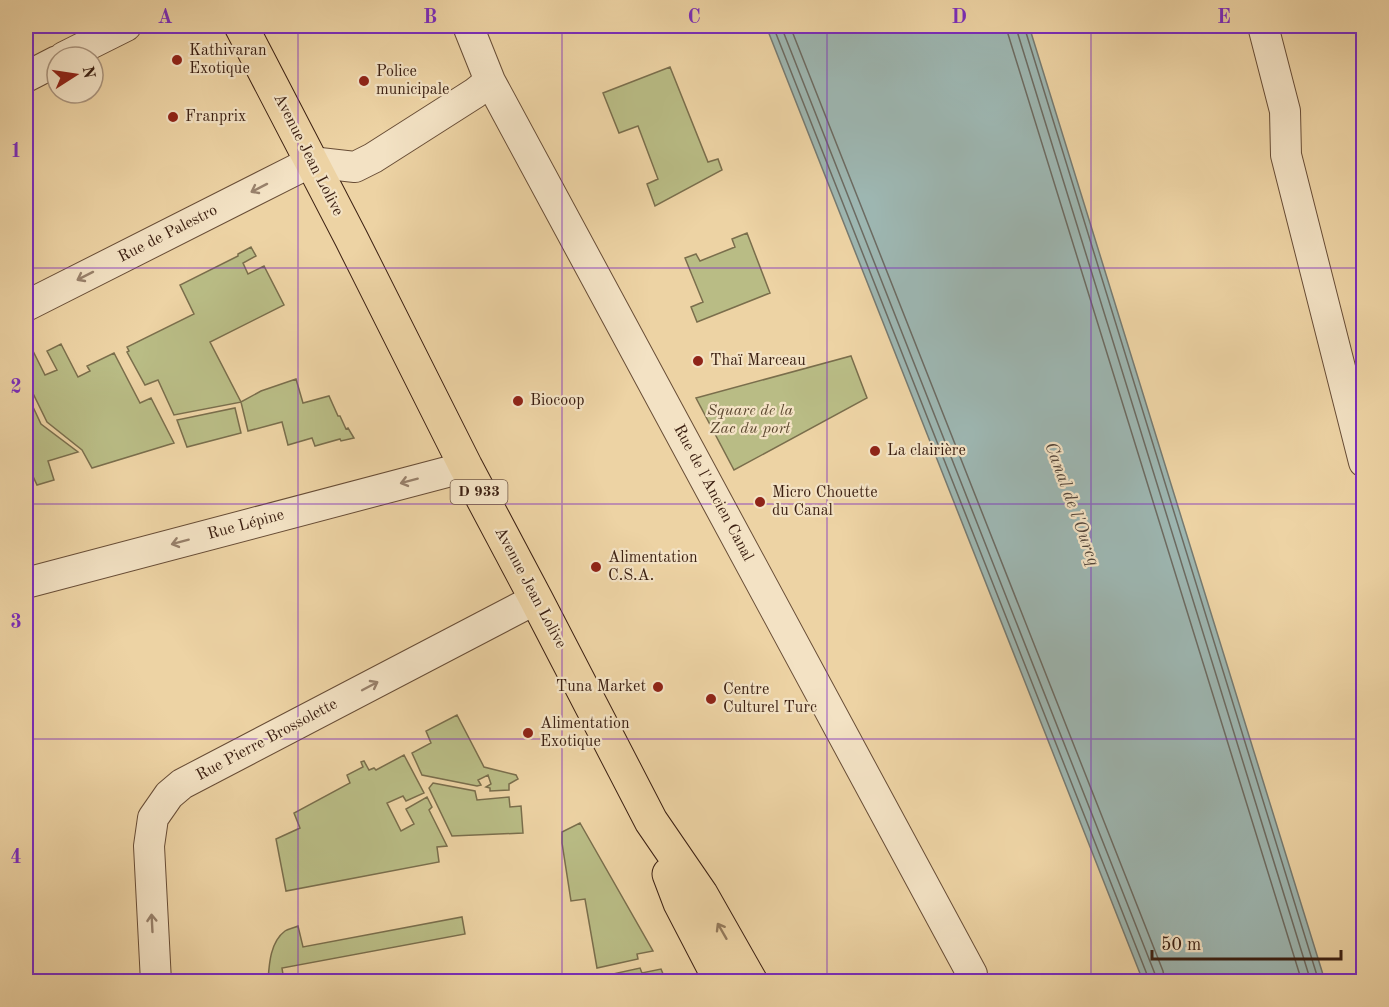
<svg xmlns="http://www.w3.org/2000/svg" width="1389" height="1007" font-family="'Old Standard TT',serif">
  <rect width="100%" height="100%" fill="#edd3a4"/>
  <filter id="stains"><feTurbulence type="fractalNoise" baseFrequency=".00333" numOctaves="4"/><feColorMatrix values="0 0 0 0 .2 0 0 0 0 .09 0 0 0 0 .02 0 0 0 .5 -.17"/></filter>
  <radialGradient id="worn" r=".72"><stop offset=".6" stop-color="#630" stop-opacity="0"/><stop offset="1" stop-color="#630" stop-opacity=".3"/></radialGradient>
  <!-- green -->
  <path fill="#b9bc85" stroke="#7a6e4c" stroke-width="1.5" d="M 670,67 L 708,162 L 718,159 L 722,170 L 655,206 L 647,184 L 658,179 L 638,126 L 619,133 L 603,93 Z
    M 747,233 L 770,293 L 697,322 L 691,307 L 703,302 L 685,258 L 696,254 L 700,261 L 735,247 L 732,239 Z
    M 251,247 L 256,256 L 243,263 L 248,274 L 264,266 L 284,305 L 210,342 L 241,402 L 261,391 L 296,379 L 303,403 L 329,396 L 338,416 L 340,416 L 346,429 L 348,428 L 354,438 L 341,441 L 340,439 L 315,446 L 312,438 L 288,445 L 282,422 L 248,431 L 241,402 L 174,415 L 158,380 L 145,385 L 127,352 L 129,351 L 127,347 L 194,314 L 180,285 L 238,256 L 238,254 Z
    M 61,344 L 78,377 L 90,371 L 87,366 L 114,353 L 140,403 L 151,398 L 174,443 L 92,468 L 82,450 L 47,422 L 26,379 L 26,350 L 31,347 L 45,375 L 57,370 L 47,351 Z
    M 851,356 L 867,398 L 734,470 L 696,398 Z
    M 26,392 L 41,424 L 78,452 L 48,461 L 54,480 L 37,485 L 31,472 L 26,474 Z
    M 235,408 L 241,433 L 187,447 L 177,420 Z
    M 457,715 L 484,767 L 516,775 L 518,779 L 509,784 L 509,790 L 490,791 L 490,788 L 486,787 L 491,784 L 488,775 L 478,780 L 481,785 L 477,786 L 422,775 L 412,753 L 431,743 L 426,731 Z
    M 404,755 L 424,793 L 406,801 L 403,796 L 387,803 L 401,831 L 414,824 L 406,809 L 427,797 L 432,807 L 429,810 L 447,846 L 437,847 L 439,862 L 286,891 L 276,839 L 300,828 L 294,813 L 350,783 L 347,775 L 363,767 L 361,762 L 364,761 L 369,770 L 374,768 L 376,770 Z
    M 433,783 L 475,791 L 477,800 L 509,797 L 510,807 L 521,806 L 523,833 L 452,836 L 429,788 Z
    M 580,823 L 653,951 L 637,954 L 638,959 L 597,968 L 585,899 L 571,901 L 562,843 L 562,832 Z
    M 462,917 L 465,934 L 282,968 L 284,981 L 268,981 C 269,965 270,942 285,931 C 288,929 294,928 298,926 L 303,947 Z
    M 640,968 L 642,973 L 661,969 L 666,981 L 591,981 L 590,979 Z
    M 527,974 L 528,981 L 474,981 L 508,975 L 509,977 Z"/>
  <!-- water -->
  <path fill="#9db6b1" stroke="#767a71" stroke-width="1.5" d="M 767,26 L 1029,26 L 1325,981 L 1143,981 L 768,31 Z"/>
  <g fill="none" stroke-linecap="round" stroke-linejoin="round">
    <!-- shore -->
    <path stroke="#6c6b62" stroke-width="1.5" d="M 773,26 L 1148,977 L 1148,982
      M 781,26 L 1155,974 L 1156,982
      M 790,26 L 1163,971 L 1165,982
      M 1007,26 L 1008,34 L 1302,982
      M 1016,26 L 1017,31 L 1311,982
      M 1024,26 L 1319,982"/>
    <!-- street casing -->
    <g stroke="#684d36" stroke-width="32">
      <path id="street" d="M 468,26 L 490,81 L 972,974
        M 1263,26 L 1285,111 L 1286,155 L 1364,462
        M 64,57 L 126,26
        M 26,77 L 57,61
        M 26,306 L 311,162 L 355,167 L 373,158 L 475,93 L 490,81
        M 26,583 L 466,467
        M 156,982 L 149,846 L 153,818 L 169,795 L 182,784 L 205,772 L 536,599"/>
    </g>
    <!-- primary casing -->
    <g stroke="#3c2012" stroke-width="35">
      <path id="primary" d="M 241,26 L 351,238 L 466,467 L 536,599 L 651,821 L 701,894 L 751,982
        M 669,874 L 680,903 L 721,982"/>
    </g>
    <!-- street -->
    <use href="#street" stroke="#f3e2c4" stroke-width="30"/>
    <!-- primary -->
    <use href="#primary" stroke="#edd3a4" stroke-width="33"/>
  </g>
  <!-- one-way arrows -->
  <defs><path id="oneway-shaft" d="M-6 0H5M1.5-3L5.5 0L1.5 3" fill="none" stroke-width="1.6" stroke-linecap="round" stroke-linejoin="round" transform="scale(1.5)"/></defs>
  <g stroke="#98816b">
    <use href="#oneway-shaft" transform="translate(259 188) rotate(153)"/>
    <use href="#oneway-shaft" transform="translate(85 276) rotate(153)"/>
    <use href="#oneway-shaft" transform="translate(409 481) rotate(165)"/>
    <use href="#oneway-shaft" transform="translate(180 542) rotate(165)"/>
    <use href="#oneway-shaft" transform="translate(370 686) rotate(-28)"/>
    <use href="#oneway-shaft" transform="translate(152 923) rotate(-93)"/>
  </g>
  <use stroke="#947a5b" href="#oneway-shaft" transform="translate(722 931) rotate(-120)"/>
  <!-- grid -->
  <path fill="none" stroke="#7b2cbf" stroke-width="1.5" stroke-opacity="0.55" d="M 298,26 L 298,982M 562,26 L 562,982M 827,26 L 827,982M 1091,26 L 1091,982M 26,268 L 1364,268M 26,504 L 1364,504M 26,739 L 1364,739"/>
  <!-- markers -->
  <g fill="#8f2418" stroke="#f3e2c4" stroke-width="2">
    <circle cx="177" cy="60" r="6"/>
    <circle cx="364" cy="81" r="6"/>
    <circle cx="173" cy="117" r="6"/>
    <circle cx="698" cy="361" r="6"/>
    <circle cx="518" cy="401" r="6"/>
    <circle cx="875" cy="451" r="6"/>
    <circle cx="760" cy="502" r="6"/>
    <circle cx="596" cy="567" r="6"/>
    <circle cx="658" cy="687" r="6"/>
    <circle cx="711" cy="699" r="6"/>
    <circle cx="528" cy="733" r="6"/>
  </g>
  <g text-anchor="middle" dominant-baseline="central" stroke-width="4.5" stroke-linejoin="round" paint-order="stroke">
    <!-- shield labels -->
    <rect fill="#f3e2c4" stroke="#735a47" stroke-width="1.5" x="450.5" y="480" width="57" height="24" rx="4.5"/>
    <g font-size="15" font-weight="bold" fill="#3c2012">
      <text x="479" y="492">D 933</text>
    </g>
    <!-- poi labels -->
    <g font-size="16" fill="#3c2012" stroke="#f3e2c4" text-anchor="start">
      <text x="189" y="51">Kathivaran<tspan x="189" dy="18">Exotique</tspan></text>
      <text x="376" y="72">Police<tspan x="376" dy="18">municipale</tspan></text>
      <text x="185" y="117">Franprix</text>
      <text x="710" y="361">Thaï Marceau</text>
      <text x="530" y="401">Biocoop</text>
      <text x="887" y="451">La clairière</text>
      <text x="772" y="493">Micro Chouette<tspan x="772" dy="18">du Canal</tspan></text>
      <text x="608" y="558">Alimentation<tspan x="608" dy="18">C.S.A.</tspan></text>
      <text x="646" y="687" text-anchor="end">Tuna Market</text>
      <text x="723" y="690">Centre<tspan x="723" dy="18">Culturel Turc</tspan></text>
      <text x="540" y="724">Alimentation<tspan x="540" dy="18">Exotique</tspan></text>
    </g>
    <!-- street labels -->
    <g font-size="16" fill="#3c2012" stroke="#f3e2c4">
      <text transform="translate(308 155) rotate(63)">Avenue Jean Lolive</text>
      <text transform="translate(168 234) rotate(-27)">Rue de Palestro</text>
      <text transform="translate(713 493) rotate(62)">Rue de l'Ancien Canal</text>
      <text transform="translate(246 525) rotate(-15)">Rue Lépine</text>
      <text transform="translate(530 588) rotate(62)">Avenue Jean Lolive</text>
      <text transform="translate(267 740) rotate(-28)">Rue Pierre Brossolette</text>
    </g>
    <!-- park labels -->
    <g font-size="16" font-style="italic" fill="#5b472f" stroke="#f3e2c4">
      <text x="750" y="411">Square de la<tspan x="750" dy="18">Zac du port</tspan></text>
    </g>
    <!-- water labels -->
    <g font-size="18" font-style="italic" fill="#54463a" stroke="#f3e2c4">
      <text transform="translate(1072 504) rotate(70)">Canal de l'Ourcq</text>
    </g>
  </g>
  <!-- margin -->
  <rect width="1389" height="1007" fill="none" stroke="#edd3a4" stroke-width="66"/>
  <!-- north arrow -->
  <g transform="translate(75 75) rotate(78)"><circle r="28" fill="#f3e2c4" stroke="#aa947d" stroke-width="1.5"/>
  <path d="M0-4.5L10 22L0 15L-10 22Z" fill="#8f2418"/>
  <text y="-9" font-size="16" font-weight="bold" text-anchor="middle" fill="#3c2012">N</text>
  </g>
  <!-- scale -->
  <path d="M1152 950v9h189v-9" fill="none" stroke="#3c2012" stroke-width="3"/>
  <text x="1161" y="950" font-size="18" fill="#3c2012" stroke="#f3e2c4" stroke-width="4.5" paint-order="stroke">50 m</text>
  <rect x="33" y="33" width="1323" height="941" fill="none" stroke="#7b2cbf" stroke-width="2"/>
  <g font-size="20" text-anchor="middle" font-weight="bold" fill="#7b2cbf">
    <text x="165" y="23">A</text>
    <text x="430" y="23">B</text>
    <text x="694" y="23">C</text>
    <text x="959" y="23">D</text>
    <text x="1224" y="23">E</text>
    <text x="16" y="157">1</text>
    <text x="16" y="393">2</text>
    <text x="16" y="628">3</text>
    <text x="16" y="863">4</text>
  </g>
  <rect width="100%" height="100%" filter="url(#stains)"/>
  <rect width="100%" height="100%" fill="url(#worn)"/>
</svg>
